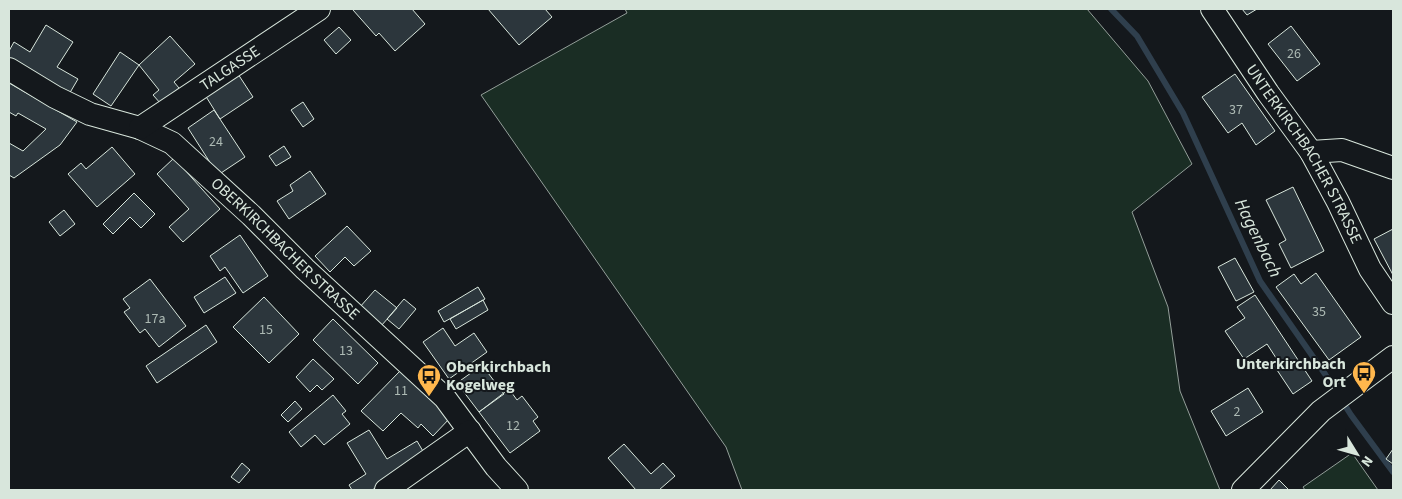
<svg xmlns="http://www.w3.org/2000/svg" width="1402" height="499" font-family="'Source Sans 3',sans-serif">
  <rect width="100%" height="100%" fill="#14181c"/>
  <!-- green -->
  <path fill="#1a2d24" stroke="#939e99" d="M 625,9 L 1087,9 L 1148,81 L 1192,164 L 1132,212 L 1168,307 L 1180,391 L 1220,490 L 742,490 L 726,447 L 481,95 L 627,13 Z
    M 1352,453 L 1378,490 L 1305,490 L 1303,487 Z"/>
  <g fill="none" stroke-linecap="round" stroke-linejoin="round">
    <!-- stream -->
    <path stroke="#2f3f4d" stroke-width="6" d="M 1111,9 L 1137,36 L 1183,113 L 1260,281 L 1325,374 L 1351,415 L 1393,472"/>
  </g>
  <!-- building -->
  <path fill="#2c363c" stroke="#d8e6dc" d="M 354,9 L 412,9 L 425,24 L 395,51 L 379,33 L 376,36 L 353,10 Z
    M 488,9 L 545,9 L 552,17 L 519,45 Z
    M 1242,9 L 1257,9 L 1247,15 Z
    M 46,25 L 73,42 L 57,67 L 78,79 L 68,96 L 9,59 L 9,51 L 14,42 L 30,52 Z
    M 1291,26 L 1320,64 L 1297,81 L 1268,44 Z
    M 339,27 L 351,40 L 336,54 L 324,40 Z
    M 170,36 L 195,64 L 174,82 L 179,88 L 161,104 L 153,95 L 159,90 L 139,65 Z
    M 120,52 L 139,65 L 111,106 L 93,94 Z
    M 238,74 L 253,97 L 220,119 L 205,95 Z
    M 1235,74 L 1275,131 L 1256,145 L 1242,123 L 1228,133 L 1202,97 Z
    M 9,83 L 77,122 L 60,145 L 14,178 L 9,175 L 9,143 L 23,151 L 46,129 L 18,113 L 16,116 L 9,112 Z
    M 303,102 L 314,119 L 303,127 L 291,110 Z
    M 214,110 L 245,157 L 218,175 L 188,128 Z
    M 284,146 L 291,157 L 276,166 L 269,156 Z
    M 112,147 L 135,174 L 97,207 L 68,174 L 81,163 L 86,169 Z
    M 174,158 L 220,209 L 183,242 L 169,227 L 189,209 L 157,174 Z
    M 310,171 L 326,194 L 289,219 L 277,201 L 293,191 L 290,185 Z
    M 1293,187 L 1324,251 L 1291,268 L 1279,244 L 1286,240 L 1266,200 Z
    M 134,193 L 155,214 L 141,228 L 130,217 L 113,234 L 103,224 Z
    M 64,210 L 75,224 L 60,236 L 49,222 Z
    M 347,226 L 371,251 L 354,266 L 345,257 L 330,272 L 315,256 Z
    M 1393,229 L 1393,275 L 1374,239 Z
    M 240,235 L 268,276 L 243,293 L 225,267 L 220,271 L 210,256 Z
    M 1235,258 L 1254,292 L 1236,301 L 1218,267 Z
    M 1316,273 L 1361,337 L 1329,360 L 1276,287 L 1294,274 L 1301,284 Z
    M 225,277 L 236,293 L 204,313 L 194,297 Z
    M 150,279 L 186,326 L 159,347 L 145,329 L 140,333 L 124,312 L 130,308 L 123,299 Z
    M 478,287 L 485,299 L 444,322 L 438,311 Z
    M 375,290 L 397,308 L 381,326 L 359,308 Z
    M 1255,295 L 1312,381 L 1293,394 L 1273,364 L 1278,361 L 1267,344 L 1244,359 L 1225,331 L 1245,318 L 1237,307 Z
    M 264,297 L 299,334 L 269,363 L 233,327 Z
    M 404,299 L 416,309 L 399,329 L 387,319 Z
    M 483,300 L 488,310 L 456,329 L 450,319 Z
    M 333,319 L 378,363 L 358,384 L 313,340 Z
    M 206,325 L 217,342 L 157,383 L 146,366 Z
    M 443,328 L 455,346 L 474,333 L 487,352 L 449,379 L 423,342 Z
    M 313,359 L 334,379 L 322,390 L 317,385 L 310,392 L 296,377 Z
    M 482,365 L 504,394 L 479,412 L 457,383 Z
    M 400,371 L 450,418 L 433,436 L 421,424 L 418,428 L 401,413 L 383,431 L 361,411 Z
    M 1248,388 L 1263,412 L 1226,436 L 1211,411 Z
    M 509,389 L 517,400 L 522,396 L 538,417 L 533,421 L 540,431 L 510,453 L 479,412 Z
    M 333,395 L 346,411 L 342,414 L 350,424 L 324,445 L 315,435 L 301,447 L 289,432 Z
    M 295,401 L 302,409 L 288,422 L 281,415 Z
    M 369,430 L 387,459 L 417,441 L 427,458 L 372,490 L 352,490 L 349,485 L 366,474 L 347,443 Z
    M 624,444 L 651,474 L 663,463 L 675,476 L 659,490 L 636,490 L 608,458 Z
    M 1393,449 L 1393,464 L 1386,459 Z
    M 242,463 L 250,470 L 239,483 L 231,477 Z
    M 1279,480 L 1289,490 L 1270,490 Z"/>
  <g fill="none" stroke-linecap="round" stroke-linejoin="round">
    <!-- minor casing -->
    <g stroke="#d8e6dc" stroke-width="24">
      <g id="minor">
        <path id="s1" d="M 1212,9 L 1268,93 L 1311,152 L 1338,202 L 1370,269 L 1393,303"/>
        <path id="s2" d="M 9,69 L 55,97 L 90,114 L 140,128 L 172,143 L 251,215 L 305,269 L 445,398 L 496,467 L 517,490"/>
        <path id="s3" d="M 140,128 L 319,9"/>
        <path d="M 1311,152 L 1342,150 L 1393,168"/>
        <path d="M 386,490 L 470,431"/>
        <path d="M 1243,490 L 1321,411 L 1393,357"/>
      </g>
    </g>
    <!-- minor -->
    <use href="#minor" stroke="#14181c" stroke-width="22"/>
  </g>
  <!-- icons -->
  <defs>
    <g id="bus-pin" transform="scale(1.25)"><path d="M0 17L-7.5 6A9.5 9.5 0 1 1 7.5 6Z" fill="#ffb74d" stroke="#14181c"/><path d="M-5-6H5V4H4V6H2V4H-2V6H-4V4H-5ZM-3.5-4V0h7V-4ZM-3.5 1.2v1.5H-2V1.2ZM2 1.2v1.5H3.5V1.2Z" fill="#111"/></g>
  </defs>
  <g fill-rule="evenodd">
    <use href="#bus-pin" x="1364" y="373"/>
    <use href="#bus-pin" x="429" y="376"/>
  </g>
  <g text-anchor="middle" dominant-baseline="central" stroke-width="4" stroke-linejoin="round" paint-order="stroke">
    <!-- number labels -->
    <g font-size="14" fill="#adbab4">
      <text x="1294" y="54">26</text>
      <text x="1236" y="110">37</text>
      <text x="216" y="142">24</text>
      <text x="1319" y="312">35</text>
      <text x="155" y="319">17a</text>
      <text x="266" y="330">15</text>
      <text x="346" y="351">13</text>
      <text x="401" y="391">11</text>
      <text x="1237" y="412">2</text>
      <text x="513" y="426">12</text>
    </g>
    <!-- street labels -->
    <g font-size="16" fill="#d8e6dc" stroke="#14181c">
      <text stroke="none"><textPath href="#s3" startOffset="108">TALGASSE</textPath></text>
      <text stroke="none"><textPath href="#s1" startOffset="172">UNTERKIRCHBACHER STRASSE</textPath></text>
      <text stroke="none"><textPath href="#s2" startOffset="335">OBERKIRCHBACHER STRASSE</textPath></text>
    </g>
    <!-- poi labels -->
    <g font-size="16" font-weight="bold" fill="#d8e6dc" stroke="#14181c" text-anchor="end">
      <text x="1346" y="364">Unterkirchbach<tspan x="1346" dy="18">Ort</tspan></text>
      <text x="446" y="367" text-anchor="start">Oberkirchbach<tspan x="446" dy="18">Kogelweg</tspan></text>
    </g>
    <!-- water labels -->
    <g font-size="18" font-style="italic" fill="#d8e6dc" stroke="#14181c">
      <text transform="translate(1258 238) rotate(64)">Hagenbach</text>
    </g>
  </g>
  <!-- border -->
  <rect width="1402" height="499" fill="none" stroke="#d8e6dc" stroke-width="20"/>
  <!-- north arrow -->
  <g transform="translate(1357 454) rotate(127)" stroke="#14181c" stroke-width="4" paint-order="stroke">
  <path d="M0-4L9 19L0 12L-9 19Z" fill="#d8e6dc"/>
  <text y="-8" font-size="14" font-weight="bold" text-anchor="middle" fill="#d8e6dc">N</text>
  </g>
</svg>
